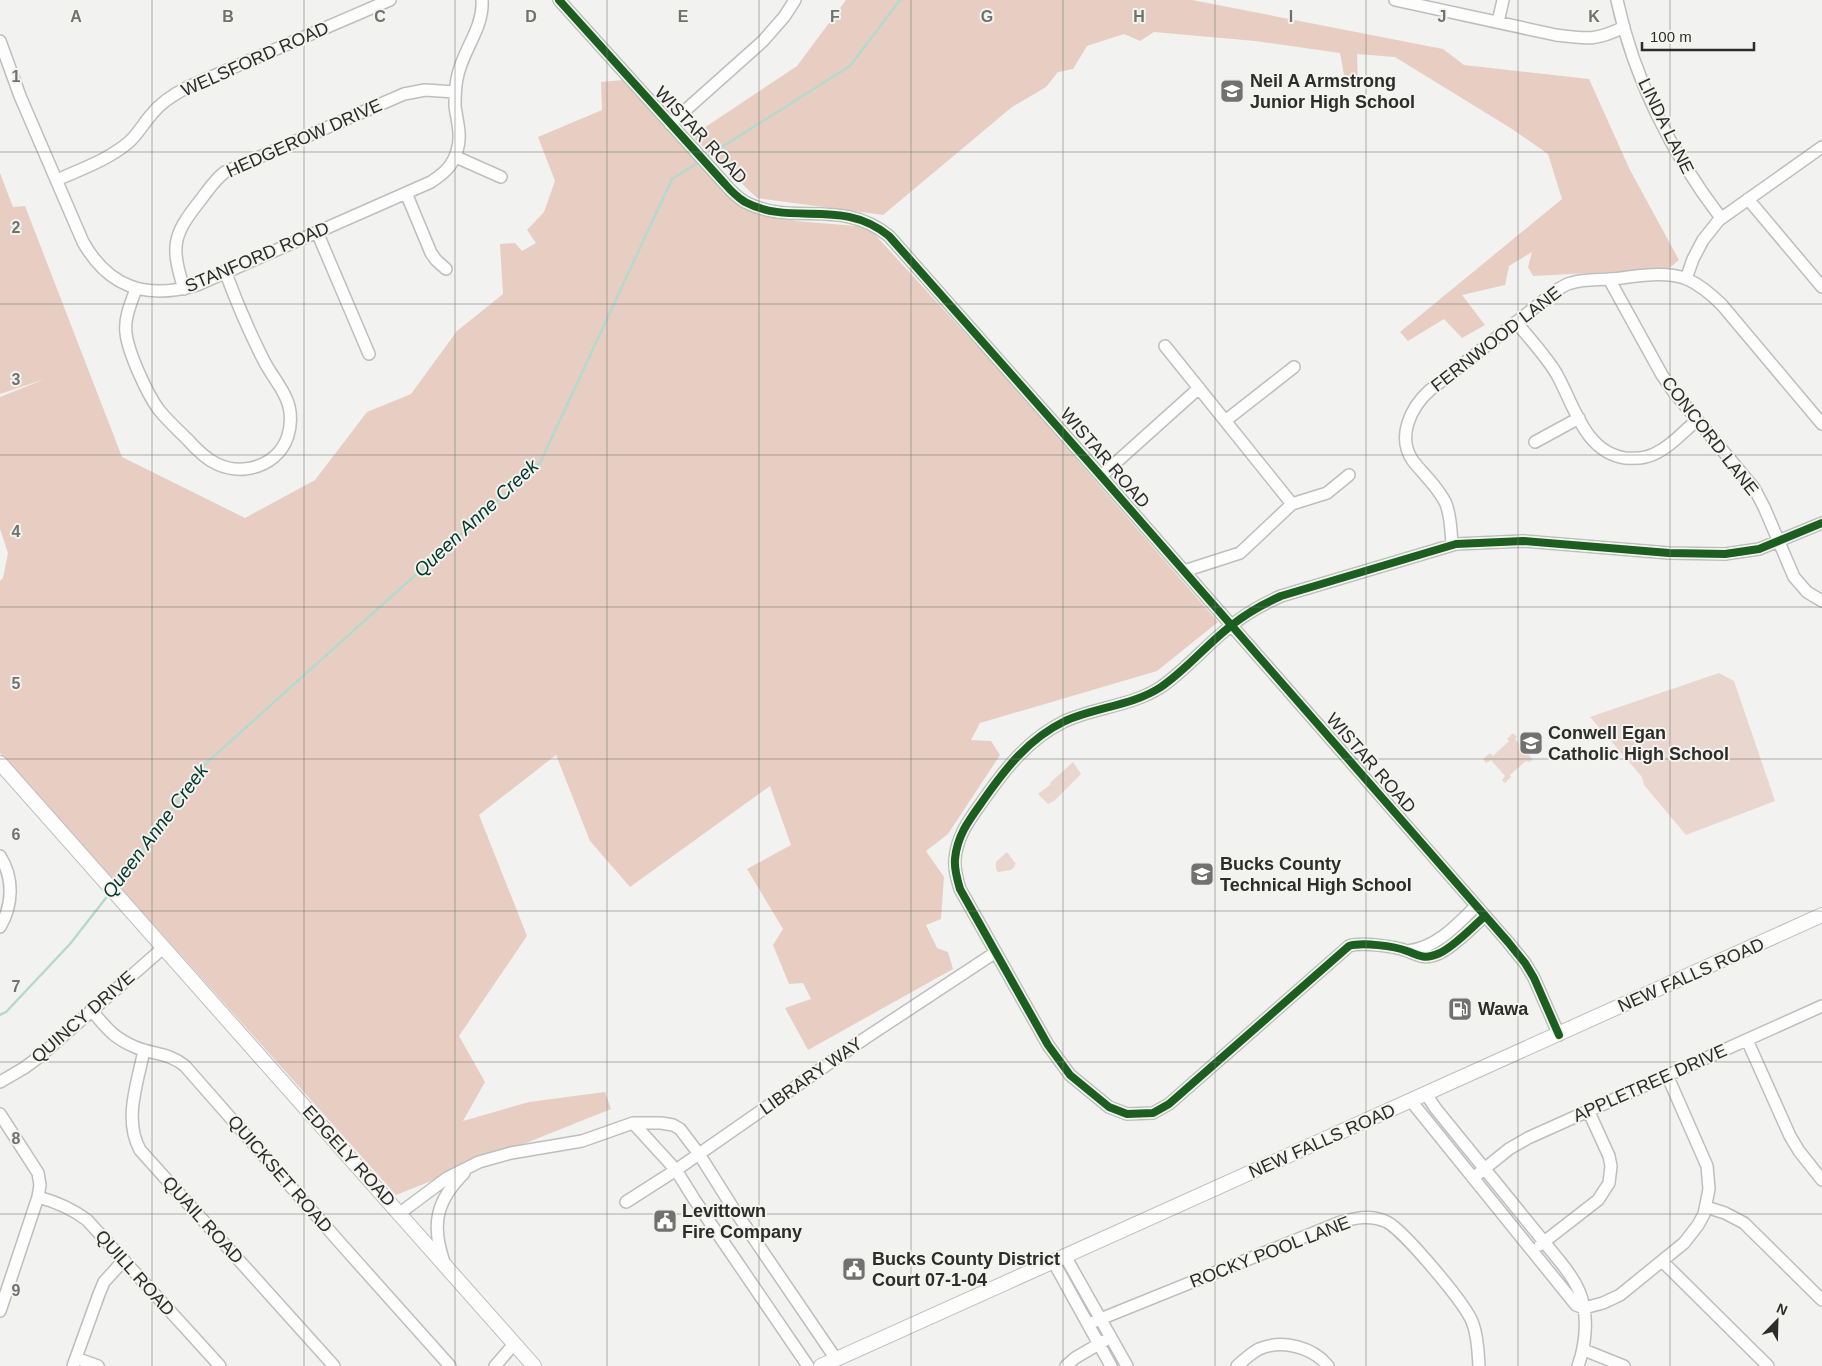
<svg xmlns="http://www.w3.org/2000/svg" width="1822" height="1366" font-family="Helvetica,sans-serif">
  <rect width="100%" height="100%" fill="#f2f2f0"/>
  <!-- green -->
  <path fill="#e9d6ce" d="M 1719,673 L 1734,681 L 1775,801 L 1686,835 L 1644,785 L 1642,777 L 1590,717 Z
    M 1513,733 L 1517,737 L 1515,739 L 1533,760 L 1529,762 L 1526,761 L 1510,775 L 1511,777 L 1505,783 L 1502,780 L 1505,776 L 1491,760 L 1486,763 L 1483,759 L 1490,753 L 1493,756 L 1509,741 L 1507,739 Z
    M 1073,762 L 1081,774 L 1054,801 L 1048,804 L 1038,794 L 1051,784 L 1050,783 Z
    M 1007,852 L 1016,864 L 1014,865 L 1015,866 L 1011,870 L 998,872 L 996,869 L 996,862 Z"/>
  <!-- forest -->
  <path fill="#e8cec2" d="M 846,0 L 1192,0 L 1443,49 L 1464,65 L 1589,79 L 1630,170 L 1679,260 L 1668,269 L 1533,276 L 1528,267 L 1532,252 L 1509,266 L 1505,285 L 1462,295 L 1485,325 L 1462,338 L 1444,319 L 1408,341 L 1400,332 L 1562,199 L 1548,154 L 1512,129 L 1395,57 L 1357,54 L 1358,86 L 1346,86 L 1340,53 L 1255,41 L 1154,32 L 1140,41 L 1124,34 L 1087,46 L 1073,69 L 1058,72 L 1046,87 L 1012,107 L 883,215 L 757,198 L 692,136 L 797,66 Z
    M 624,80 L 734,202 L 796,221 L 868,227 L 999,370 L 1218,622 L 1157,671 L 980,723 L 971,740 L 991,741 L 1000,755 L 948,834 L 926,851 L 944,877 L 941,919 L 926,925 L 937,948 L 948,952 L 953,969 L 808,1050 L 785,1008 L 811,999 L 803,983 L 789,984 L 773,945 L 783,929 L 747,869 L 791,845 L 770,786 L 630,887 L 590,841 L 556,755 L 479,815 L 527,936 L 459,1036 L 485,1082 L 463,1121 L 529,1102 L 605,1092 L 611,1109 L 396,1195 L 0,753 L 0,581 L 3,578 L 8,553 L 0,529 L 0,397 L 45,379 L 0,394 L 0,173 L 13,207 L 25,206 L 122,457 L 245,518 L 315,480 L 367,412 L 411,394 L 457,331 L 503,294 L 500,244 L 515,243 L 522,251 L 536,243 L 527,230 L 544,212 L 555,181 L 538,137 L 602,110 L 601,82 Z"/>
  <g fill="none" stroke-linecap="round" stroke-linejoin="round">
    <!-- stream -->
    <path stroke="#b4dace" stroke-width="2.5" d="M 706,157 L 850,66 L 900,0
      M 116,886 L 203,766 L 540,463 L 672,179 L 699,162
      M 0,1015 L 6,1012 L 70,944 L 109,894"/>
    <!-- minor casing -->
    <g stroke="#bebebc" stroke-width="14">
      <path id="minor" d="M 559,0 L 725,184 C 731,191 737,197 745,202 C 792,227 842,197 889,236 L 1101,476 L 1508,942 L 1525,963 L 1534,978 L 1559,1035
        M 1395,0 L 1556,35 C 1586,39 1596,41 1624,27
        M 1617,0 C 1634,79 1672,154 1721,218
        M 1498,22 L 1503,0
        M 0,41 L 20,96 L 83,242 C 109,288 147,300 197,285 L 431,182 C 443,174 453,166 457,151 C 462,136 457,121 455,106 C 455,97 455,88 457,79 C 461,52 484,29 482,0
        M 670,124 L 763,41 L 784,17 L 795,0
        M 456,157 L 501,177
        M 57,180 C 81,169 108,160 129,142 C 138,134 143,124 151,115 C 161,102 174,94 188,87 L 390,0
        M 406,193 L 431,253 L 436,260 L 446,269
        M 1748,199 L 1822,287
        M 317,232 L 369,354
        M 1609,279 L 1662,375 L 1673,391 L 1754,488 L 1764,507 L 1794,577 L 1807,592 L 1822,601
        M 1686,279 L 1693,259 L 1703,240 L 1719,220 L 1822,147
        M 136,289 C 131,303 124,318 126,333 C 128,352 147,394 159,410 C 167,420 178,430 188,440 C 196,449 206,459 217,464 C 236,473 258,470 274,457 C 287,446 292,429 290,412 C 288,393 271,376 263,359 C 249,331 236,301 225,271
        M 184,289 C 171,247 172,236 199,202 C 207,192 214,180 225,172 L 404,94 L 425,90 L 455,92
        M 1516,322 C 1529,338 1545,355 1556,373 C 1574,404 1584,452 1625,458 C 1636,459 1648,458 1658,452 C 1672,445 1684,431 1696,421
        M 1165,346 L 1292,504
        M 1225,421 L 1294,367
        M 1535,442 L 1579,418
        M 1101,476 L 1199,388
        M 1452,545 C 1451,531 1451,517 1446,504 C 1439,488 1424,475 1413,461 C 1396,437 1411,407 1430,390 L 1557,290 C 1562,287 1566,284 1571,283 C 1584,279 1597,280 1610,279 C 1634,277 1664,270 1687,279 C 1700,285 1712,295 1722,305 L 1822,424
        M 1184,571 L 1240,553 L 1292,504 L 1327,493 L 1349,475
        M 0,856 C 14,878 13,905 0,927
        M 1485,916 C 1471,928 1456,945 1440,953 C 1424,960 1421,956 1407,951 C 1394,946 1362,942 1349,946 L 1169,1104 L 1153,1113 L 1127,1114 L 1109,1107 L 1070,1075 L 1048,1045 L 960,889 C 957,879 954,869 955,859 C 957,836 969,820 982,802 C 1005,769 1028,739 1065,721 C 1096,707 1132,706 1161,687 C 1187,669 1207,644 1232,625 C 1247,613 1263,604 1281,596 L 1456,544 L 1523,541 L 1669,553 L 1725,554 L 1759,549 L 1822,523
        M 1408,951 C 1437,947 1456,926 1476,906
        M 91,1010 C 107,1028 112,1037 135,1047 C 154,1055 168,1052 185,1066 L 342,1245 L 450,1366
        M 1747,1040 L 1790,1136 L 1799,1151 L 1822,1180
        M 144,1050 C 138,1082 123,1119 140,1150 L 334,1366
        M 0,1082 L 24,1068 L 39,1057 L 163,948
        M 1426,1094 L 1436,1109 L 1562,1264 C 1569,1273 1575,1281 1579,1291 C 1589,1314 1586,1344 1578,1366
        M 1411,1101 L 1576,1305 L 1584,1308
        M 0,1114 L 38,1173 L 40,1185 L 38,1197 L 0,1311
        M 633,1123 L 676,1170 L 694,1199 L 808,1366
        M 1473,1178 L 1509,1149 L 1528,1138 L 1822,1006
        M 38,1197 C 57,1202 71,1208 87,1220 L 220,1366
        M 626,1202 L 676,1170 L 864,1039 L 996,952
        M 1706,1207 L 1725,1213 L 1744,1223 L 1822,1300
        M 400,1213 L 447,1178 L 479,1162 L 511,1153 L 582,1141 L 633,1123 L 661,1123 L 673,1125 L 680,1129 L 699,1154 L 733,1208 L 836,1359
        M 1540,1245 L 1598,1200 L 1609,1183 L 1611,1166 L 1609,1156 L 1588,1110
        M 1065,1256 L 1127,1366
        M 1053,1261 L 1111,1366
        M 1662,1261 L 1768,1366
        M 444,1262 C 431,1225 436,1201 464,1173
        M 1584,1308 L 1603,1303 L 1620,1295 L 1684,1243 L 1698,1225 L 1704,1214 L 1709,1189 L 1707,1166 L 1667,1075
        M 1088,1324 L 1338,1223 C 1354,1218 1370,1214 1387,1222 C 1404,1231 1467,1305 1473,1324 C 1478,1338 1478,1351 1479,1366
        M 1584,1350 L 1624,1366
        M 76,1358 L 98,1366
        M 73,1366 L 99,1294 L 104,1282 L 124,1260
        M 495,1366 L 514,1344
        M 1066,1366 L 1075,1358 L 1104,1341
        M 1237,1366 C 1244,1360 1251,1353 1259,1349 C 1282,1339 1313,1347 1328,1366"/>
    </g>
    <!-- major casing -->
    <g stroke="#bebebc" stroke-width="16">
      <path id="major" d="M 0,763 L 534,1366
        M 821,1366 L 1822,915"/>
    </g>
    <!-- minor -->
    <use href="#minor" stroke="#fdfdfd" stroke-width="11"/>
    <!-- major -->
    <use href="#major" stroke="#fdfdfd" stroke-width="14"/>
    <!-- cycleway casing -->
    <g stroke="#f3f3ef" stroke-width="11">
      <path id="cycleway" d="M 559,0 L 725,184 C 731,191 737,197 745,202 C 792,227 842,197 889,236 L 1101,476 L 1508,942 L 1525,963 L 1534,978 L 1559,1035
        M 1485,916 C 1471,928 1456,945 1440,953 C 1424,960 1421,956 1407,951 C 1394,946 1362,942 1349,946 L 1169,1104 L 1153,1113 L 1127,1114 L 1109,1107 L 1070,1075 L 1048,1045 L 960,889 C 957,879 954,869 955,859 C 957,836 969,820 982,802 C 1005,769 1028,739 1065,721 C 1096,707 1132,706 1161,687 C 1187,669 1207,644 1232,625 C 1247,613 1263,604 1281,596 L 1456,544 L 1523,541 L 1669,553 L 1725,554 L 1759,549 L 1822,523"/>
    </g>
    <!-- cycleway -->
    <use href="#cycleway" stroke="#1b5e20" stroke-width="8"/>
  </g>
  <!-- grid -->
  <path fill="none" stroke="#717170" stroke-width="1" stroke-opacity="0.55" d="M 152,0 L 152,1366M 304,0 L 304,1366M 455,0 L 455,1366M 607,0 L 607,1366M 759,0 L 759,1366M 911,0 L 911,1366M 1063,0 L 1063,1366M 1215,0 L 1215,1366M 1366,0 L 1366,1366M 1518,0 L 1518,1366M 1670,0 L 1670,1366M 0,152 L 1822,152M 0,304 L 1822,304M 0,455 L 1822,455M 0,607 L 1822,607M 0,759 L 1822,759M 0,911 L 1822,911M 0,1062 L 1822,1062M 0,1214 L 1822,1214"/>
  <!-- icons -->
  <defs>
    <g id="school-square" transform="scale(1.25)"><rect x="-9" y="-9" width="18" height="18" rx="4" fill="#717170" stroke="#f3f3ef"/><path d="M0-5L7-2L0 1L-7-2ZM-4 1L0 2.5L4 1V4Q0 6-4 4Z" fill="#fff"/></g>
    <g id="fuel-square" transform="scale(1.25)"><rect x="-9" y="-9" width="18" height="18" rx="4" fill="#717170" stroke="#f3f3ef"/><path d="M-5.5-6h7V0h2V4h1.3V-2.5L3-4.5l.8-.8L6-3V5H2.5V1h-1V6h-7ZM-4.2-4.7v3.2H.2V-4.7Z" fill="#fff"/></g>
    <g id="civic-square" transform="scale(1.25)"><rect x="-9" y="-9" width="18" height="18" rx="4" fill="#717170" stroke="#f3f3ef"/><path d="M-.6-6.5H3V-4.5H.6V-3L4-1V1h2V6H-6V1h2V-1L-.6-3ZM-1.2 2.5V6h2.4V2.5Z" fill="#fff"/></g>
  </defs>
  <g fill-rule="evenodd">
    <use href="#school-square" x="1232" y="91"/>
    <use href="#school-square" x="1531" y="743"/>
    <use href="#school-square" x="1202" y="874"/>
    <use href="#fuel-square" x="1460" y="1009"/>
    <use href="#civic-square" x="665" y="1221"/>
    <use href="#civic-square" x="854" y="1269"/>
  </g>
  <g text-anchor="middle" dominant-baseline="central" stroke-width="4" stroke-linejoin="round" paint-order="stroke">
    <!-- street labels -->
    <g font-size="18" fill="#2c2c2b" stroke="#f3f3ef">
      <text transform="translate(255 59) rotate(-24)">WELSFORD ROAD</text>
      <text transform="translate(1666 126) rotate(64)">LINDA LANE</text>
      <text transform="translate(701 135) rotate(47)">WISTAR ROAD</text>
      <text transform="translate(304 138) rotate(-24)">HEDGEROW DRIVE</text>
      <text transform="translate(257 257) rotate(-23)">STANFORD ROAD</text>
      <text transform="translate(1496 339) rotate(-38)">FERNWOOD LANE</text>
      <text transform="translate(1710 436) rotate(52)">CONCORD LANE</text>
      <text transform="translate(1105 458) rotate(49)">WISTAR ROAD</text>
      <text transform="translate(1371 763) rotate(49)">WISTAR ROAD</text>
      <text transform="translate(1691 975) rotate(-24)">NEW FALLS ROAD</text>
      <text transform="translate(83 1017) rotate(-41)">QUINCY DRIVE</text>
      <text transform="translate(811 1076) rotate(-35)">LIBRARY WAY</text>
      <text transform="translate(1650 1083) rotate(-24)">APPLETREE DRIVE</text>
      <text transform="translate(1322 1141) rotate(-24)">NEW FALLS ROAD</text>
      <text transform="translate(349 1156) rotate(48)">EDGELY ROAD</text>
      <text transform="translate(280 1174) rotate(49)">QUICKSET ROAD</text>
      <text transform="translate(203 1220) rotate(48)">QUAIL ROAD</text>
      <text transform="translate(1270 1252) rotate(-21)">ROCKY POOL LANE</text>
      <text transform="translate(135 1273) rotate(48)">QUILL ROAD</text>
    </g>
    <!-- poi labels -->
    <g font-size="18" font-weight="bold" fill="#2c2c2b" stroke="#f3f3ef" text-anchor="start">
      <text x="1250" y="81">Neil A Armstrong<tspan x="1250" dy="21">Junior High School</tspan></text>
      <text x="1548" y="733">Conwell Egan<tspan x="1548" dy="21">Catholic High School</tspan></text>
      <text x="1220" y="864">Bucks County<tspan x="1220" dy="21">Technical High School</tspan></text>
      <text x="1478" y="1009">Wawa</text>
      <text x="682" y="1211">Levittown<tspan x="682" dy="21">Fire Company</tspan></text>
      <text x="872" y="1259">Bucks County District<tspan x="872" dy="21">Court 07-1-04</tspan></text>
    </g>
    <!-- water labels -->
    <g font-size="19" font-style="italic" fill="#03362a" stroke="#f3f3ef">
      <text transform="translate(476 518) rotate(-43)">Queen Anne Creek</text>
      <text transform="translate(155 831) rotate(-53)">Queen Anne Creek</text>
    </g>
  </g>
  <g font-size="16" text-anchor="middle" font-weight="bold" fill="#717170" stroke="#f3f3ef" stroke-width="4" stroke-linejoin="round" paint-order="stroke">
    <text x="76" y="22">A</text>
    <text x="228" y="22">B</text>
    <text x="380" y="22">C</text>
    <text x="531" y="22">D</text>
    <text x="683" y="22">E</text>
    <text x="835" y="22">F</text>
    <text x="987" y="22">G</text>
    <text x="1139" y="22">H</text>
    <text x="1291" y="22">I</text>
    <text x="1442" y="22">J</text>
    <text x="1594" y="22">K</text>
    <text x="16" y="82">1</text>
    <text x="16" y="233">2</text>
    <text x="16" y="385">3</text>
    <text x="16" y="537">4</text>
    <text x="16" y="689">5</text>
    <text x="16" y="840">6</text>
    <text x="16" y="992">7</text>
    <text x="16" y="1144">8</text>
    <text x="16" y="1296">9</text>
  </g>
  <!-- north arrow -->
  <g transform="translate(1777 1321) rotate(23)" stroke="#f3f3ef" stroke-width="4" paint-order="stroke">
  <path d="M0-4L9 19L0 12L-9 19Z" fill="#2c2c2b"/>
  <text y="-8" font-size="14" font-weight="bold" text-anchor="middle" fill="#2c2c2b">N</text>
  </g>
  <!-- scale -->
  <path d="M1642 42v8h112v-8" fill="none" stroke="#2c2c2b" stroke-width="2.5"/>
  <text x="1650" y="42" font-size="15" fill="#2c2c2b" stroke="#f3f3ef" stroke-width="4" paint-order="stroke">100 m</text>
</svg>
